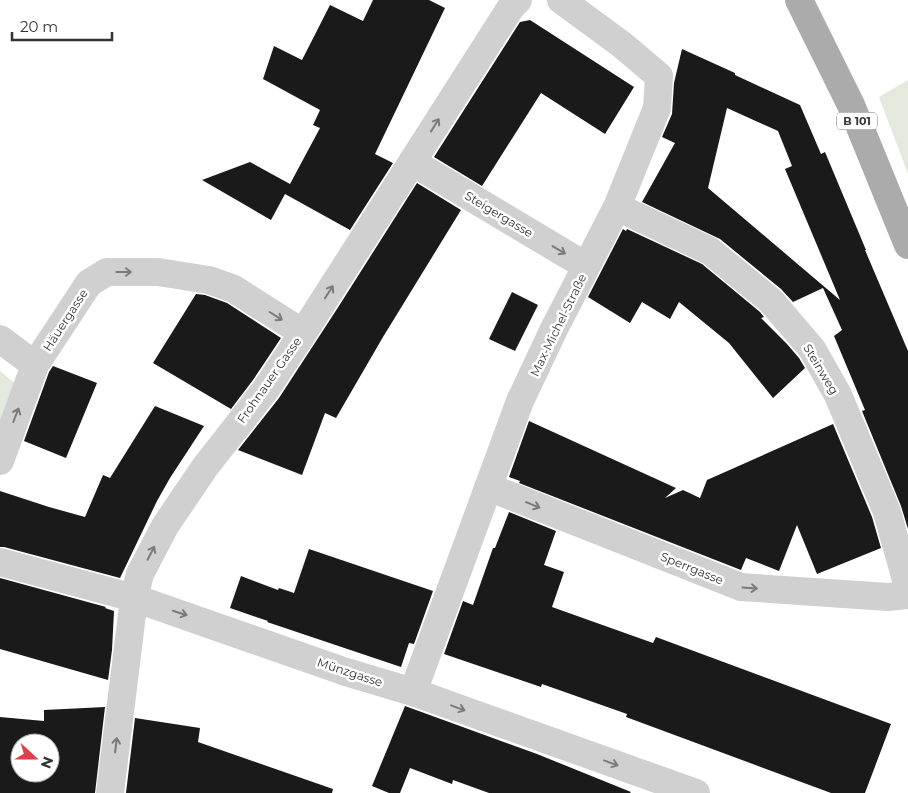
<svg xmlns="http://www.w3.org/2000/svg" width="908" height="793" font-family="Montserrat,sans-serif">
  <rect width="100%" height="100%" fill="#fff"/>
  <!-- green -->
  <path fill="#e3e9dd" d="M 908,80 L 908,174 L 879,97 Z
    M 0,371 L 16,384 L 0,422 Z"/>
  <!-- building -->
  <path fill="#1a1a1a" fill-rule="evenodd" d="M 373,0 L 429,0 L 445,8 L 375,154 L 393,163 L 350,230 L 285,194 L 271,220 L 202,180 L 250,162 L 290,184 L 320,128 L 313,125 L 320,110 L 263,79 L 274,46 L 302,60 L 330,5 L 363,21 Z
    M 530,20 L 634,87 L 605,134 L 541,93 L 482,186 L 434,157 L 520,22 Z
    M 682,49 L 735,73 L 735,75 L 800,105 L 821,154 L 825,152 L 866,250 L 865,250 L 908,351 L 908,529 L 901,506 L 862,411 L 865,410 L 834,336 L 842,330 L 823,288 L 793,302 L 781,289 L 720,239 L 642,202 L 675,143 L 662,137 L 672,114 L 674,83 ZM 727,108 L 778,131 L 792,166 L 785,169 L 840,300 L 708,188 Z
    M 417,183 L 461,210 L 383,337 L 336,418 L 325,413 L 302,475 L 238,450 L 279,398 L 337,309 Z
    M 623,229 L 626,231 L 627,229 L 702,264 L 760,312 L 764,317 L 761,318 L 787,344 L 799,358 L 805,368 L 773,398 L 729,343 L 679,302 L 670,319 L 642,302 L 630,323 L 588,297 Z
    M 512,292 L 538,305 L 515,351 L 489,339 Z
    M 196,294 L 205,295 L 227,303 L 281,338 L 253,380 L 231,409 L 153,363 Z
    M 53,366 L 97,383 L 66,458 L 24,441 L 49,372 Z
    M 155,406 L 204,426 L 170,478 L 157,501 L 120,578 L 4,547 L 0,547 L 0,491 L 49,507 L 85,517 L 103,475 L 110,478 Z
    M 529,421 L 676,488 L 665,498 L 683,490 L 700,498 L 707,480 L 833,424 L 872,517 L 881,548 L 817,574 L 797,525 L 779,571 L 746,558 L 741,570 L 519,483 L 520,481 L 509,477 Z
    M 509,512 L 556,531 L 544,565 L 564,572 L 552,607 L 653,643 L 656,637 L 891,724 L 865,793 L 831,793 L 626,717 L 627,714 L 542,684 L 541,687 L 444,654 L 463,601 L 473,605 L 493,548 L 495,548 Z
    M 309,549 L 433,591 L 414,644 L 409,643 L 401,667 L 267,622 L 268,621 L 230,608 L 241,576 L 278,590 L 279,588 L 294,593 Z
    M 0,578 L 106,607 L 105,608 L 114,611 L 112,650 L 108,680 L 0,649 Z
    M 405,706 L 537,754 L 631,792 L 630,793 L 489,793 L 453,780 L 452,784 L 410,768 L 400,793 L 389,793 L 372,786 Z
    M 105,707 L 95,793 L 0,793 L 0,717 L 44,721 L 44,710 ZM 20,743 L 50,743 L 50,773 L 20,773 Z
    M 135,718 L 200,728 L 198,742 L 333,789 L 332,793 L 126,793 Z"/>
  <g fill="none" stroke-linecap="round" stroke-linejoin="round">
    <!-- minor -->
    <path stroke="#d0d0d0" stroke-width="28" d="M 412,162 L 586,266
      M 617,207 L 710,251 L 771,301 L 812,349 L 838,395 L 887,512 L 908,587
      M 0,339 L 35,365
      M 0,461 L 35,365 L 89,283 L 107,272 L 158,272 L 209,280 L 234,289 L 303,333
      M 488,487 L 741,587 L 888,597 L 908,595
      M 0,562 L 134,598 L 346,672 L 413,692 L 696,793
      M 413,692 L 520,401 L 554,329 L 617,207 L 657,108 L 659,76 L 621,44 L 561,0
      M 110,793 L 134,598 L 140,574 L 165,526 L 205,467 L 266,389 L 303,333 L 511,7 L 518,0"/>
    <!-- major -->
    <path stroke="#ababab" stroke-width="28" d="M 799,0 L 851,105 L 908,245"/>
  </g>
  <!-- one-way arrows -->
  <defs><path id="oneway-shaft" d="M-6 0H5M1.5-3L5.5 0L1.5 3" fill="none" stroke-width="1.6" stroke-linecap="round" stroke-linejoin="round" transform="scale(1.25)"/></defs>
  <g stroke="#7a7a7a">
    <use href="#oneway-shaft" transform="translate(435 125) rotate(-58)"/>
    <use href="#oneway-shaft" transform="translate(559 250) rotate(31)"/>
    <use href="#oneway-shaft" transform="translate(124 272)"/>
    <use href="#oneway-shaft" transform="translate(329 292) rotate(-57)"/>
    <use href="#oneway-shaft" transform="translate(276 316) rotate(32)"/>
    <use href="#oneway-shaft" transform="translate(16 415) rotate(-69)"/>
    <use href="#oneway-shaft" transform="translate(533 505) rotate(22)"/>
    <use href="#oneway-shaft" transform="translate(151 553) rotate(-63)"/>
    <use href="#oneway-shaft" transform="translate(750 588) rotate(4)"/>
    <use href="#oneway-shaft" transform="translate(180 613) rotate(18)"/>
    <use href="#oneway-shaft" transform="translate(458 708) rotate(20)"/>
    <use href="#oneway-shaft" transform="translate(116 745) rotate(-83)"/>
    <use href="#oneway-shaft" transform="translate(611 763) rotate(20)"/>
  </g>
  <g text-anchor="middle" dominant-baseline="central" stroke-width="5" stroke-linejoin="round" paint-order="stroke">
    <!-- shield labels -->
    <rect fill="#fff" stroke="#707070" stroke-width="1" x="837" y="112.5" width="40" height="17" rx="4"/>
    <g font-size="11" font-weight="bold" fill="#333">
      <text x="857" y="121">B 101</text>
    </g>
    <!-- street labels -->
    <g font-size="12" fill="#333" stroke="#fff">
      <text transform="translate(499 214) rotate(31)">Steigergasse</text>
      <text transform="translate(65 320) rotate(-57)">Häuergasse</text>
      <text transform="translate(558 325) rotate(-64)">Max-Michel-Straße</text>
      <text transform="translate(821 369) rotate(59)">Steinweg</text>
      <text transform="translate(269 380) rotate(-55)">Frohnauer Gasse</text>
      <text transform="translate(692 568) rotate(22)">Sperrgasse</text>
      <text transform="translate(350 672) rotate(18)">Münzgasse</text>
    </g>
  </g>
  <!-- north arrow -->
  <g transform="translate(35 758) rotate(111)"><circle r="24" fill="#ffffff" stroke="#adadad"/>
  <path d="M0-4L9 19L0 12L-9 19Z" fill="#df4049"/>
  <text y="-8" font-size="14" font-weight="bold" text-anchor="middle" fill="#333333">N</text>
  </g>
  <!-- scale -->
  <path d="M12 32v8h100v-8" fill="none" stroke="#333333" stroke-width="2.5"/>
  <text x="20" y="32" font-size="15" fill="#333333" stroke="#ffffff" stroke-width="4" paint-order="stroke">20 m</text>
</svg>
